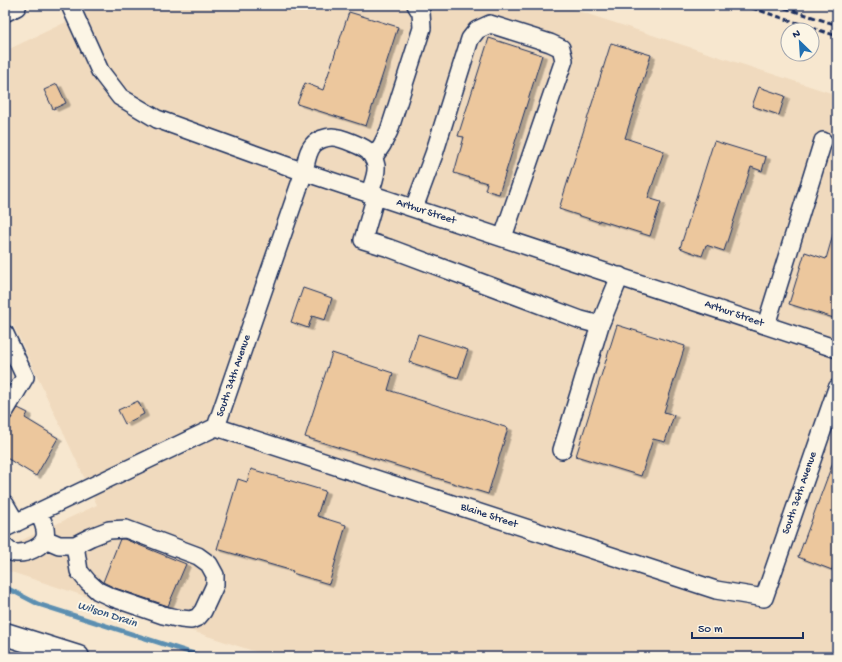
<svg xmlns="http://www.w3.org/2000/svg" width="842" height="662" font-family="'Gochi Hand',sans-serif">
  <defs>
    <filter id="shadow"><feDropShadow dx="4.5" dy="2.5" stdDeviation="0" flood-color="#0004"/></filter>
  </defs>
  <rect width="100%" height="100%" fill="#f7e7cf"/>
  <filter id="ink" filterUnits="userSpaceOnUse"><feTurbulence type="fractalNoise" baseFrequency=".025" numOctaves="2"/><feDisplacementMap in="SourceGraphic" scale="8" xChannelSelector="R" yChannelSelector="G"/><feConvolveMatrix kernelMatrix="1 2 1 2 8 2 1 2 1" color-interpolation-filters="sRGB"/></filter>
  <g filter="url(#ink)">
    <!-- built -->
    <path fill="#f0dabe" d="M 102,5 L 560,5 L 837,95 L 837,657 L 272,657 L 5,570 L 5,548 L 97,505 L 5,307 L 5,51 Z"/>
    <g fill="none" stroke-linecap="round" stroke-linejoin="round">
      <!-- stream -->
      <path stroke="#5c8fb1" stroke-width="4.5" d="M 5,587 L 38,604 L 204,657"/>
    </g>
    <!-- building -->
    <path fill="#ecc79d" stroke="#1b2f5e" filter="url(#shadow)" d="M 349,12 L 398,27 L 366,126 L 297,104 L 305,83 L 323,90 Z
      M 489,38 L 542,55 L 499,194 L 485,190 L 487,183 L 454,173 L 464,137 L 458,136 Z
      M 611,43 L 651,55 L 625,138 L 664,151 L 648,198 L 661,202 L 650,236 L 599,220 L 599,222 L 559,209 Z
      M 57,84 L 66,103 L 53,109 L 44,90 Z
      M 759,87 L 785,96 L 779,115 L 752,106 Z
      M 714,141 L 766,157 L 762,171 L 751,167 L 724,251 L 706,245 L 702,256 L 680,248 Z
      M 834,231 L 837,232 L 837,319 L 789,304 L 805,252 L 826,259 Z
      M 303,288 L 332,298 L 325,320 L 312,316 L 308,328 L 291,322 Z
      M 617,325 L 685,346 L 664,412 L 674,415 L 665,442 L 653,439 L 641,476 L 576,456 Z
      M 418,334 L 468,350 L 458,378 L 409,362 Z
      M 332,353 L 393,373 L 388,390 L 508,428 L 488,494 L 305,437 Z
      M 138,401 L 144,414 L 125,424 L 118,410 Z
      M 18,408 L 28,413 L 25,418 L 58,438 L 36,476 L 5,457 L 5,427 Z
      M 836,454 L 837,454 L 837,555 L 832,570 L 798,557 Z
      M 251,469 L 325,491 L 317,516 L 346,525 L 329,584 L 292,573 L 293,571 L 217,549 L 238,479 L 247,482 Z
      M 120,539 L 124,539 L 134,543 L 186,564 L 168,606 L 115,588 L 103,582 Z"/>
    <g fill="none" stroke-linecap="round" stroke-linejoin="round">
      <!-- minor casing -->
      <g stroke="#1b2f5e" stroke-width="20">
        <path id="minor" d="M 70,5 L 100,71 L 120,97 L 157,119 L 304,172 L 837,349
          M 373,158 L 382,145 L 389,131 L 422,28 L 421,13 L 416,5
          M 376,195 L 363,240 L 389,248 L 581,320 L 600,325 L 620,276
          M 414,208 L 434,154 L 470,39 L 477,30 L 490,24 L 550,43 L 561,48 L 564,60 L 503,237
          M 766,325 L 823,141
          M 5,334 L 25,377 L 5,411
          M 216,427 L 716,590 L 764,598 L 837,388
          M 562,450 L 600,325
          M 5,504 L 16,523
          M 5,528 L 216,427 L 304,172 C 306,163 307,152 313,145 C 317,140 326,137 332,137 C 340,137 365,147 369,152 C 373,156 375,161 376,166 C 377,175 372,185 370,193
          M 45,539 L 59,545 L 75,545 L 91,537 L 109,530 L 126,529 L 198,556 L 209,564 L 215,575 L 215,585 L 203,611 L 198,617 L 191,620 L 181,619 L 163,615 L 111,597 L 98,591 L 88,582 L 79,571 L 75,545
          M 5,547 C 8,550 11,553 16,553 C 26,554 43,547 45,537 C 47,528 42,520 38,512"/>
      </g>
      <!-- major casing -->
      <g stroke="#1b2f5e" stroke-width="25">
        <path id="major" d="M 5,10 L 15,5
          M 5,634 L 78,657"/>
      </g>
      <!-- minor -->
      <use href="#minor" stroke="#fcf5e5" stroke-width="17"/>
      <!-- major -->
      <use href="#major" stroke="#fcf5e5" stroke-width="22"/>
      <!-- rail -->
      <path stroke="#1b2f5e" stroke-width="3" stroke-dasharray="6 3" stroke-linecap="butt" d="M 743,5 L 837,36
        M 776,5 L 837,25"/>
    </g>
  </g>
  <g text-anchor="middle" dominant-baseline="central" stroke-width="4" stroke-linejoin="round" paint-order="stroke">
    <!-- street labels -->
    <g font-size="11" fill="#1b2f5e" stroke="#fcf5e5">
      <text transform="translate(426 212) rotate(18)">Arthur Street</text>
      <text transform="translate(734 314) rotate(19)">Arthur Street</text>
      <text transform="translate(234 376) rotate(-71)">South 34th Avenue</text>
      <text transform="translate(800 493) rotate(-71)">South 36th Avenue</text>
      <text transform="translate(489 516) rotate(18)">Blaine Street</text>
    </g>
    <!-- water labels -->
    <g font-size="12" font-style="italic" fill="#365781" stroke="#fcf5e5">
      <text transform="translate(107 615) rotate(18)">Wilson Drain</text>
    </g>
  </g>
  <!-- margin -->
  <rect width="842" height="662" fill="none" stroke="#fcf5e5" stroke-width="20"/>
  <rect x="10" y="10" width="822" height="642" fill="none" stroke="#1b2f5e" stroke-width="1.5" filter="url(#ink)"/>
  <!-- north arrow -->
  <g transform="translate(800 42) rotate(335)"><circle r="19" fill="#fcf5e5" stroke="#a2a6af"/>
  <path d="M0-3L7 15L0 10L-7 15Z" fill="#1f6fb2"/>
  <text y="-6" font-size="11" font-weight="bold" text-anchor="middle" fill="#1b2f5e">N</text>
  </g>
  <!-- scale -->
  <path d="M692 632v6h111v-6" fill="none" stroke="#1b2f5e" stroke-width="2"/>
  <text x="698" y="632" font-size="12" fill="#1b2f5e" stroke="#fcf5e5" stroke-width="3" paint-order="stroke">50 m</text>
</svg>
